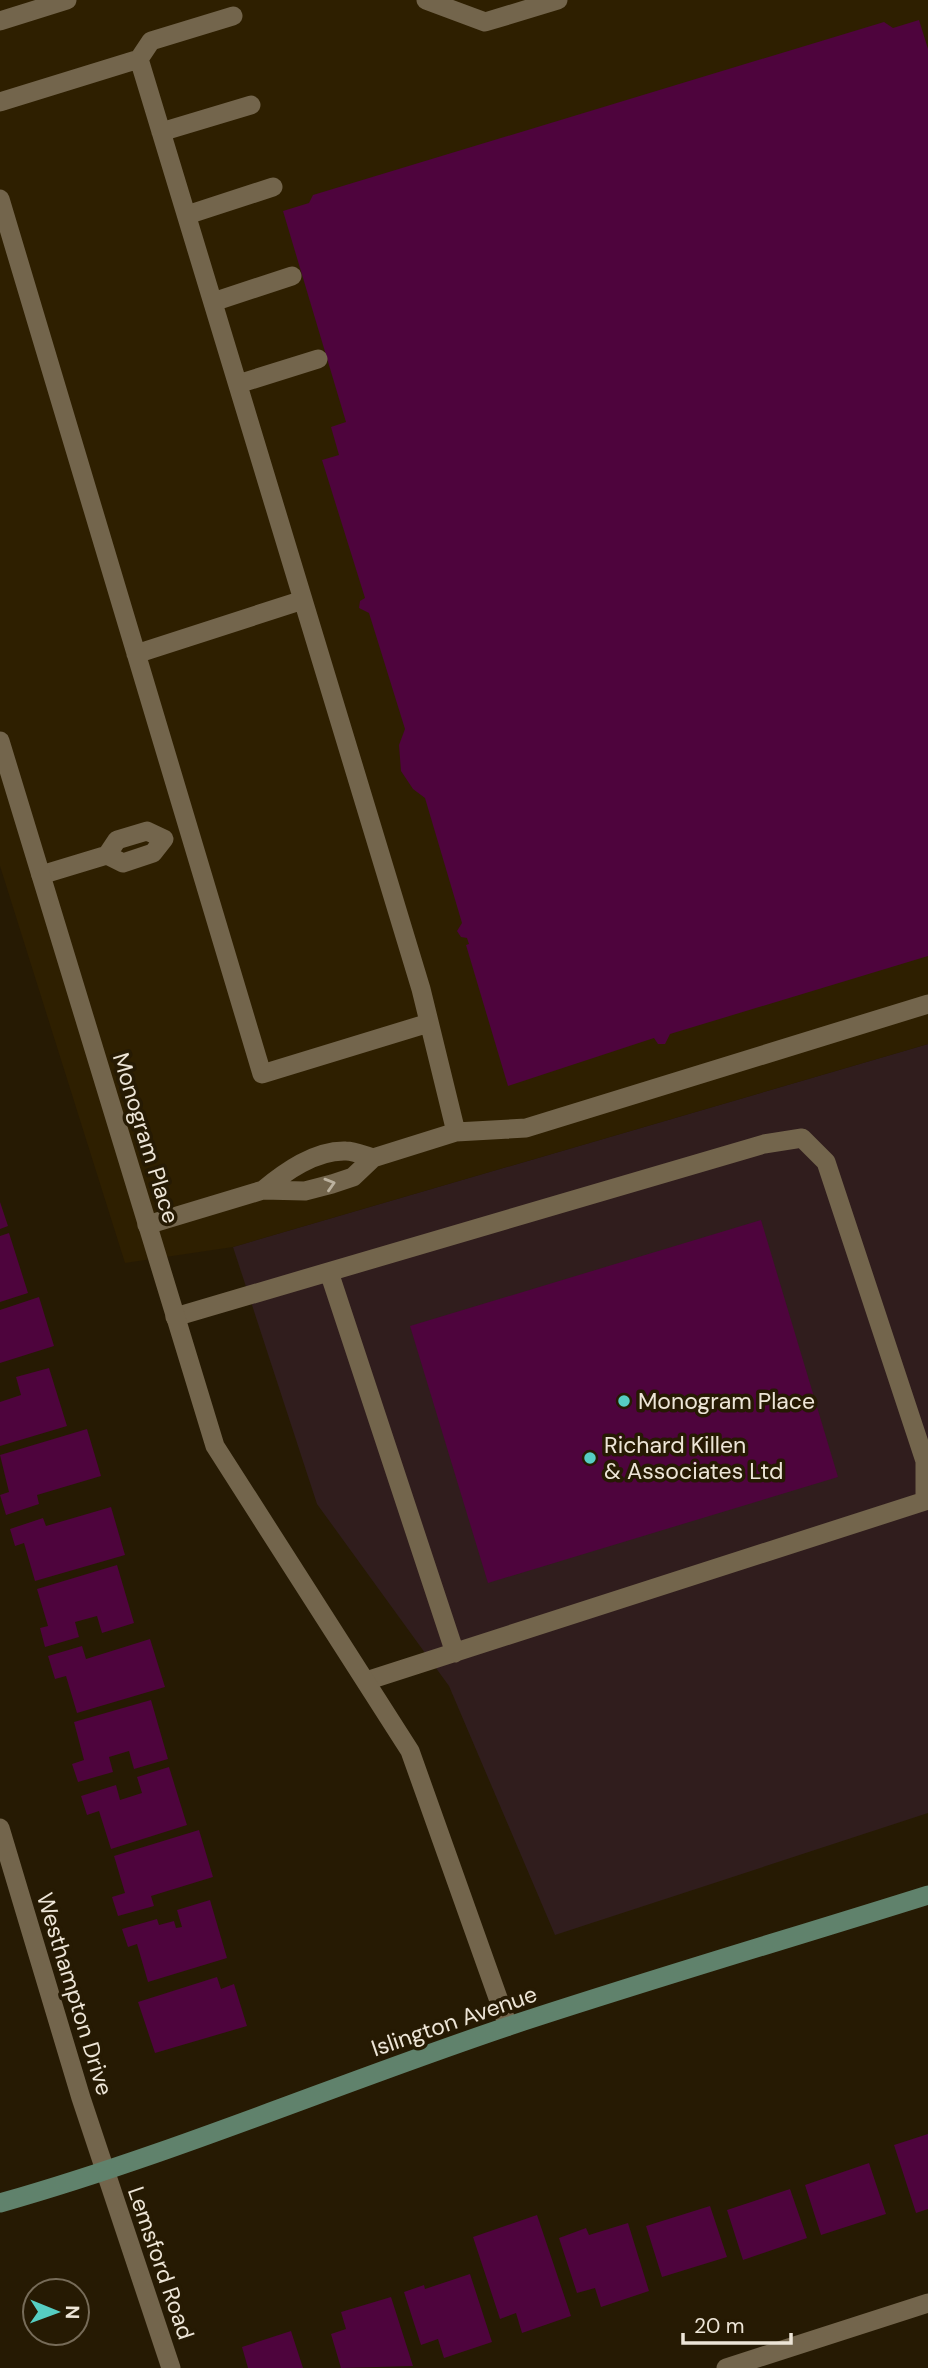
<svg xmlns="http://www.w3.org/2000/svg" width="928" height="2368" font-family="'DM Sans',sans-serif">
  <rect width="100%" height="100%" fill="#261a03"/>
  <!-- commercial -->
  <path fill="#301d1d" d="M 928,1044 L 928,1813 L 555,1935 L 449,1686 L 317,1504 L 233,1247 Z"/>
  <!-- built -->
  <path fill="#2e1f00" d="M 0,0 L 928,0 L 928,1044 L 233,1247 L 125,1263 L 0,866 Z"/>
  <!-- building -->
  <path fill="#4e043d" d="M 919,20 L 928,49 L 928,956 L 670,1034 L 665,1044 L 658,1044 L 654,1038 L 508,1086 L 466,945 L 469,944 L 467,938 L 461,937 L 457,931 L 462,923 L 425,798 L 413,789 L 401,771 L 399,745 L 405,729 L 369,613 L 359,608 L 360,601 L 365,598 L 322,460 L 339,455 L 331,427 L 346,422 L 283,211 L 309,203 L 313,195 L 884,22 L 893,28 Z
    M 0,1202 L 8,1226 L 0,1229 Z
    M 761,1220 L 838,1477 L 488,1583 L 410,1326 Z
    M 9,1233 L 28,1293 L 0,1302 L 0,1236 Z
    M 39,1297 L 54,1346 L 0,1363 L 0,1310 Z
    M 49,1368 L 67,1426 L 0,1446 L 0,1402 L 21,1395 L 16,1377 Z
    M 87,1429 L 101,1476 L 37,1495 L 39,1504 L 6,1515 L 0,1495 L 9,1492 L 0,1455 Z
    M 111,1507 L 125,1555 L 35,1581 L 24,1543 L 15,1546 L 10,1529 L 43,1518 L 46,1526 Z
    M 117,1565 L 134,1623 L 102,1633 L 97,1616 L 75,1622 L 79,1637 L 45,1647 L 40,1628 L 48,1626 L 37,1589 Z
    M 150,1639 L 165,1687 L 77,1713 L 66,1676 L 55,1679 L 48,1656 L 82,1646 L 86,1659 Z
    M 151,1700 L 168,1759 L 134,1769 L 129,1751 L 109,1757 L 113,1772 L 78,1782 L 72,1764 L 84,1760 L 74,1722 Z
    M 169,1767 L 187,1825 L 111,1849 L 99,1811 L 87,1815 L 81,1796 L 116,1785 L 120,1800 L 142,1793 L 137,1777 Z
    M 199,1830 L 213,1877 L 151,1896 L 154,1906 L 118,1916 L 112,1897 L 125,1893 L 114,1856 Z
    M 210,1900 L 227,1958 L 148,1982 L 137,1944 L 128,1947 L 122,1929 L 157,1919 L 159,1925 L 174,1921 L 176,1928 L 182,1927 L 177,1910 Z
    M 217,1977 L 221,1989 L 234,1984 L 247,2026 L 155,2053 L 138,2002 Z
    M 928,2134 L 928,2209 L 916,2213 L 894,2145 Z
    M 869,2163 L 886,2214 L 821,2235 L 805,2185 Z
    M 790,2189 L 807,2238 L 743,2260 L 727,2210 Z
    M 710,2206 L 727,2257 L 662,2277 L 646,2226 Z
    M 537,2215 L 571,2316 L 522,2333 L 516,2313 L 500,2319 L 473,2237 Z
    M 628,2223 L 649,2291 L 601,2307 L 595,2288 L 577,2293 L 559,2238 L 586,2228 L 589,2235 Z
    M 470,2274 L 492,2342 L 444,2358 L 438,2339 L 421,2345 L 404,2292 L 424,2285 L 425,2289 Z
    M 391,2297 L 413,2366 L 341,2368 L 331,2334 L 346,2329 L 341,2312 Z
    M 291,2331 L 303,2368 L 248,2368 L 242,2347 Z"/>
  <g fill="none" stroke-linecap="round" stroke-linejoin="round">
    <!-- service -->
    <path stroke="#73654c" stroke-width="19" d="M 426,0 L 485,22 L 558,0
      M 0,21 L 67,0
      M 139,59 L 151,41 L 233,16
      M 0,102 L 139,59 L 421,989 L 456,1132
      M 161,132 L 251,105
      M 0,199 L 262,1074 L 429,1023
      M 187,215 L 273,187
      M 213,302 L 292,276
      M 238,384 L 318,359
      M 136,654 L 303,600
      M 41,875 L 107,855 L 123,863 L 153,853 L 164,839 L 147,831 L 117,840 L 107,855
      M 373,1158 L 456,1132 L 526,1128 L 928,1004
      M 147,1225 L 263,1190 L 305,1191 L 332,1184 L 353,1177 L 373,1158 C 365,1156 355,1151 346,1151 C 315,1150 285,1172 263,1190
      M 329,1272 L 455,1653
      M 175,1317 L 764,1144 L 802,1138 L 826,1162 L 925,1461 L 925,1501 L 366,1681"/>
    <!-- minor -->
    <path stroke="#73654c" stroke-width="19" d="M 0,741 L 215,1446 L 410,1751 L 508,2026
      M 0,1828 L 81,2098 L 171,2368
      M 726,2368 L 928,2303"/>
    <!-- secondary -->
    <path stroke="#60826c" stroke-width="19" d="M 0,2203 C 173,2154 339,2083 509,2026 C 648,1980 788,1939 928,1895"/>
  </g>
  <!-- one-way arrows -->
  <defs><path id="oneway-chevron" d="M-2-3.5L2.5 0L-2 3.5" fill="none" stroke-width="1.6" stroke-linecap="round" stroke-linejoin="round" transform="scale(1.75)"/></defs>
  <use stroke="#bcb29f" href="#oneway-chevron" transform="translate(330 1184) rotate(-17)"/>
  <!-- markers -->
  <g fill="#56cec3" stroke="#261a03" stroke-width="2.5">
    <circle cx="624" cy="1401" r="7"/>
    <circle cx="590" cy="1458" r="7"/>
  </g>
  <g text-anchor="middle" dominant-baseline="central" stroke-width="7" stroke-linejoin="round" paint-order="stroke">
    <!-- street labels -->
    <g font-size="23" fill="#ede5d7" stroke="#261a03">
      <text transform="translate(146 1138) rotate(73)">Monogram Place</text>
      <text transform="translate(75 1994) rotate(73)">Westhampton Drive</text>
      <text transform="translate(454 2021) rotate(-19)">Islington Avenue</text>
      <text transform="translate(161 2263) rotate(71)">Lemsford Road</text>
    </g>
    <!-- poi labels -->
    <g font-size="23" fill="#ede5d7" stroke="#261a03" text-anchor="start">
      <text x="638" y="1401">Monogram Place</text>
      <text x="604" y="1445">Richard Killen<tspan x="604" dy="26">&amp; Associates Ltd</tspan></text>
    </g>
  </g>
  <!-- north arrow -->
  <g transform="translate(56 2312) rotate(91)"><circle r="33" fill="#261a03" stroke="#766b58" stroke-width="2"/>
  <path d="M0-5L12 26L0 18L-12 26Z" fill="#56cec3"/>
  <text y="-10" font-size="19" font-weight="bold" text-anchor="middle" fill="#ede5d7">N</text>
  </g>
  <!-- scale -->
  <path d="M683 2333v10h108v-10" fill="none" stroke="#ede5d7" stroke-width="3.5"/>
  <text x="694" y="2333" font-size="21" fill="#ede5d7" stroke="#261a03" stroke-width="5" paint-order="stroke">20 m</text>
</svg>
